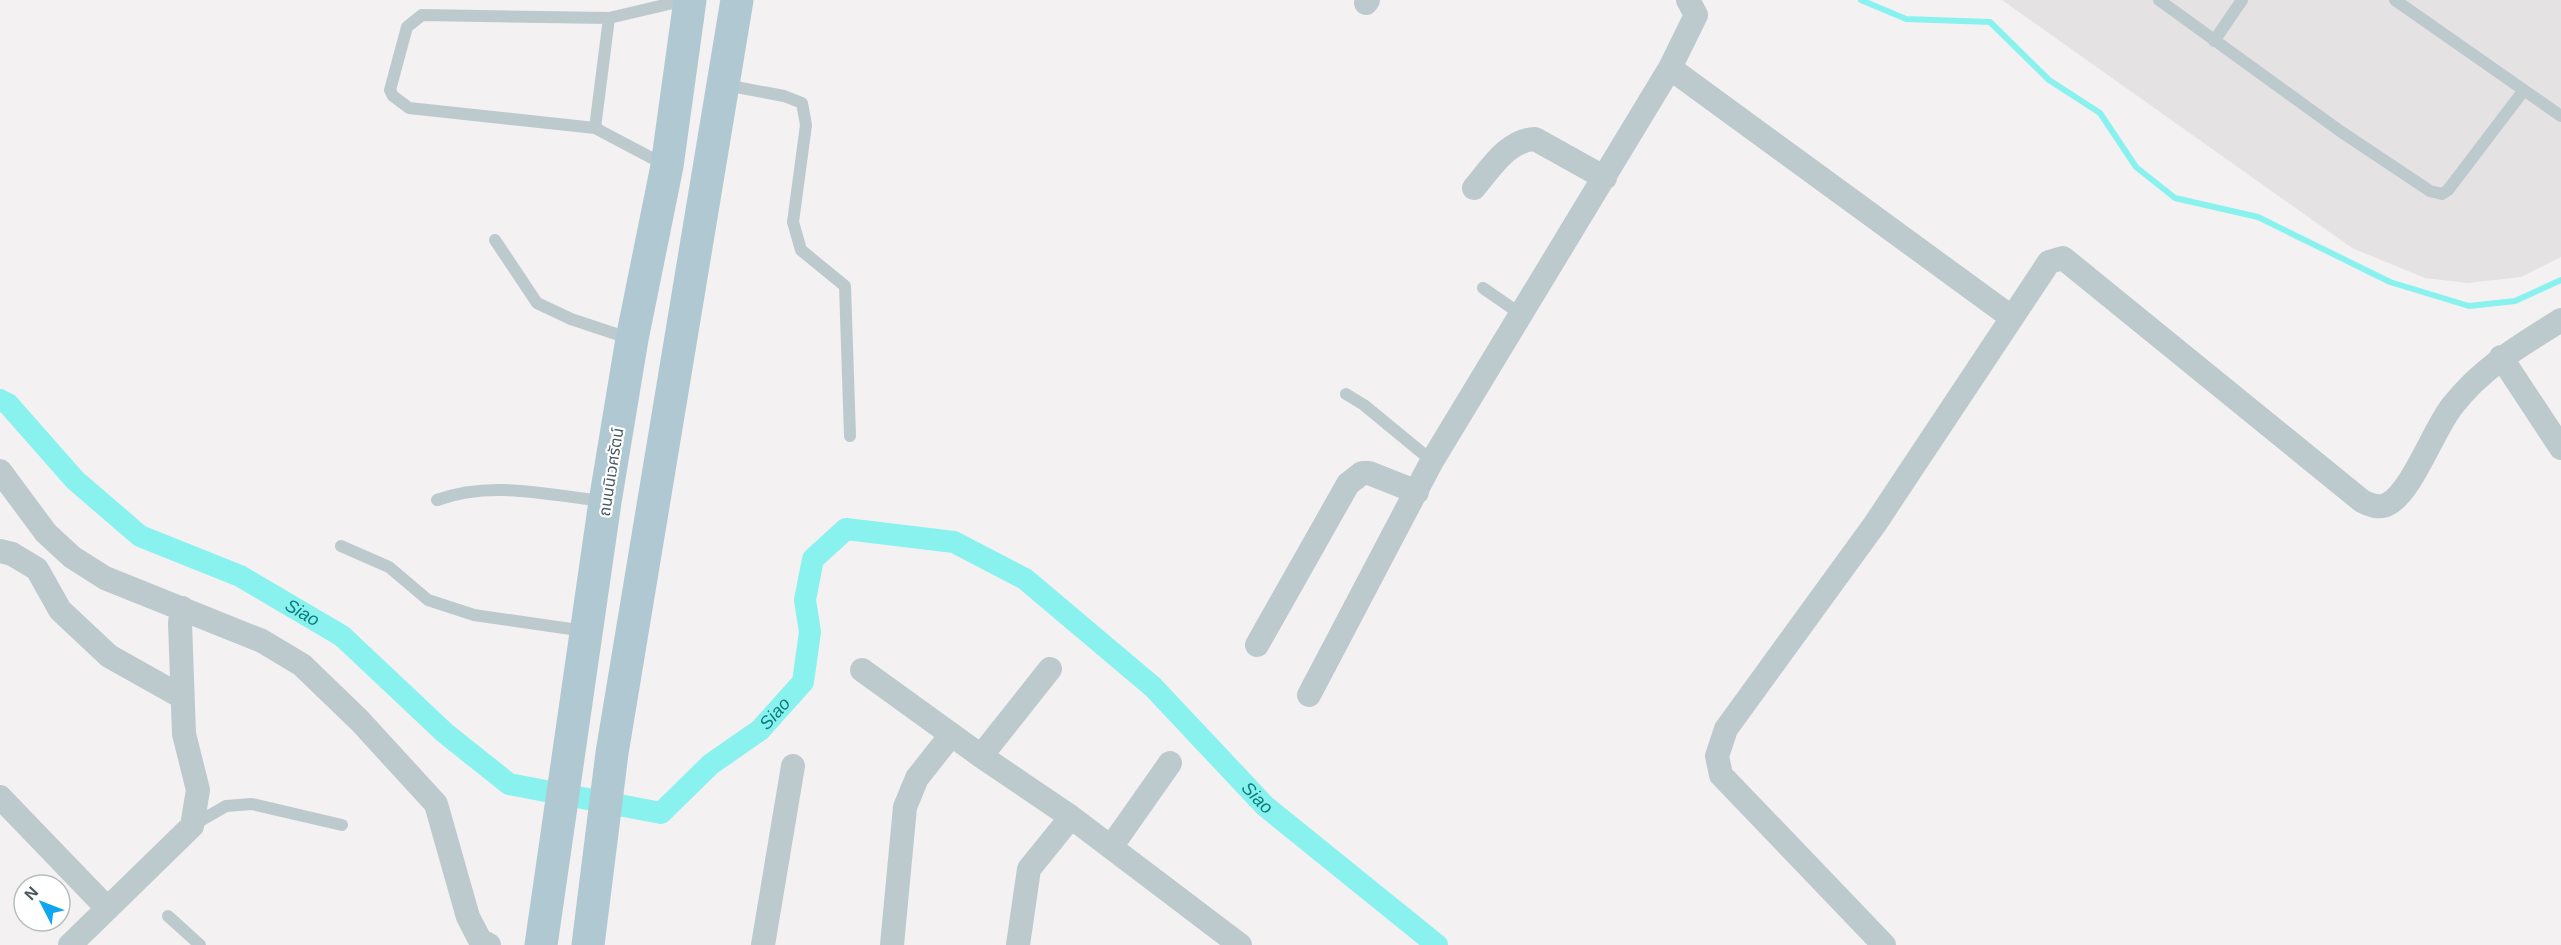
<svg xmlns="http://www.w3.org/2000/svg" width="2561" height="945" font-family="Helvetica,'Noto Sans Thai',sans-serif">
  <rect width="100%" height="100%" fill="#f4f1f2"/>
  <!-- education -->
  <path fill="#e5e2e4" d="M 2002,0 L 2561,0 L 2561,257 L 2521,277 L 2467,283 L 2425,278 L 2352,248 Z"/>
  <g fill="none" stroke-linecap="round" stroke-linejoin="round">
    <!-- stream -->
    <path stroke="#89f2ef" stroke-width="6" d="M 1861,0 L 1906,19 L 1990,22 L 2049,80 L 2100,113 L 2136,167 L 2175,198 L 2258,217 L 2390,282 L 2469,306 L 2515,301 L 2561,280"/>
    <!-- canal -->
    <path stroke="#89f2ef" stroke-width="22" id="s1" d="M 0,400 L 8,404 L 75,480 L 140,536 L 240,576 L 342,636 L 445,733 L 509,784 L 661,813 L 711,764 L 760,730 L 803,682 L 810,632 L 805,600 L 813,559 L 846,529 L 954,542 L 1025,579 L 1153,687 L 1265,806 L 1437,945"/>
    <!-- lane -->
    <path stroke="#bccace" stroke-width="12" d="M 2159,0 L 2340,131 L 2430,191 L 2442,194 L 2448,190 L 2524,90
      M 2395,0 L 2561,116
      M 2214,41 L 2242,0
      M 725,85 L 784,96 L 802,103 L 806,125 L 793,222 L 801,250 L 845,286 L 850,436
      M 595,128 L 609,18
      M 665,165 L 595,128 L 409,108 L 393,96 L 390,90 L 407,27 L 422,15 L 609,18 L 686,0
      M 495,240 L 537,303 L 571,319 L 631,339
      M 1483,288 L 1522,315
      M 1346,394 L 1364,405 L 1432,461
      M 437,500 C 491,480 548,495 604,501
      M 341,546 L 389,567 L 428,600 L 474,615 L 585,631
      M 193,825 L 226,806 L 252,804 L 342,825
      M 168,916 L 200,945"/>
    <!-- street -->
    <path stroke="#bccace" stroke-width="24" d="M 1366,3 L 1368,0
      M 1670,68 L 2011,317
      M 1474,188 C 1491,168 1508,140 1535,139 L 1605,178
      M 2501,357 L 2561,448
      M 0,471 L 46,533 L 72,557 L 105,578 L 262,641 L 302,665 L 360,721 L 436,804 L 468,917 L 480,940 L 489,945
      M 0,551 L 12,554 L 37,569 L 60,610 L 109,656 L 182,697
      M 1257,645 L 1348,484 L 1362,473 L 1369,473 L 1417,492
      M 862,670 L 981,756 L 1071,817 L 1240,945
      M 1309,695 L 1432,461 L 1670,68 L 1696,15 L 1688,0
      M 981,756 L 1050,669
      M 0,797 L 107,908
      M 1111,847 L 1170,763
      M 70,945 L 192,826 L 198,790 L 184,734 L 180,623 L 182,608
      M 763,945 L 793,766
      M 892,945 L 905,807 L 917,778 L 951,735
      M 1018,945 L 1029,869 L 1071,817
      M 1884,945 L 1721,775 L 1717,756 L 1726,729 L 1875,524 L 2049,262 L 2063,258 L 2362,501 C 2370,505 2379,509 2388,504 C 2412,492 2434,428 2453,405 C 2483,367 2521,345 2561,320"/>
    <!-- primary -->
    <path stroke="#b0c8d1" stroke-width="33" d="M 541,945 L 605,502 L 632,339 L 667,166 L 690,0
      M 588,945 L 612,753 L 737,0"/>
  </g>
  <g text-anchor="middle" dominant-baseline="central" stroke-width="4.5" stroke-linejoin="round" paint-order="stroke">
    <!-- street labels -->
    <g font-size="16" fill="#485a60" stroke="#fff">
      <text transform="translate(611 472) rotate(-81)">ถนนนิเวศรัตน์</text>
    </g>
    <!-- water labels -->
    <g font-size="18" font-style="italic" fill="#097d7b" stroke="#fff">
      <text stroke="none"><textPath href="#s1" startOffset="376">Siao</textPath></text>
      <text stroke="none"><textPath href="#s1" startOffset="952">Siao</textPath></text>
      <text stroke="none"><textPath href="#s1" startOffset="1672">Siao</textPath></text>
    </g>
  </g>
  <!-- north arrow -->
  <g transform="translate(42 903) rotate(312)"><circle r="28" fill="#ffffff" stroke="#b6bdbf" stroke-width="1.5"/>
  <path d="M0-4.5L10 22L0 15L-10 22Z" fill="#0fa5f0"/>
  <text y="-9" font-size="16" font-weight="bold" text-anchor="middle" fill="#485a60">N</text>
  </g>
</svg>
